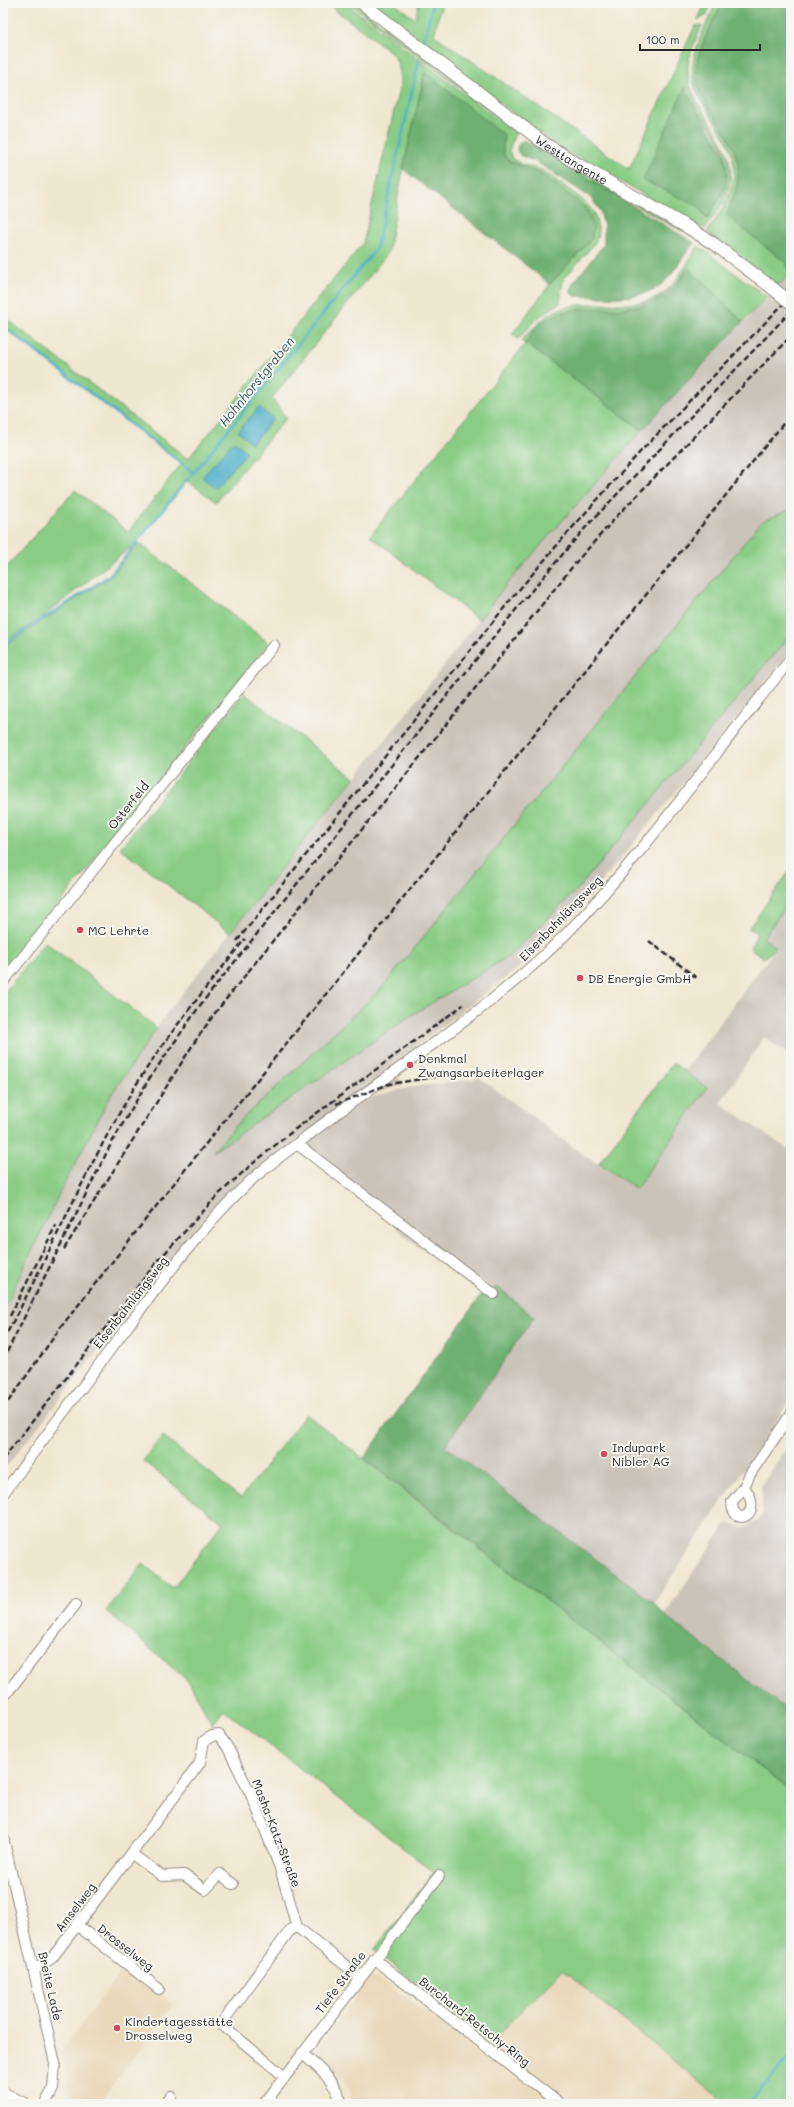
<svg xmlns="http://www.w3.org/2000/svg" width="794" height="2107" font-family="Mali,sans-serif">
  <rect width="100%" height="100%" fill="#f6f6f2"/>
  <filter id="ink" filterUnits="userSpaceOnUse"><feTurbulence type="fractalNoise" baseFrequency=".025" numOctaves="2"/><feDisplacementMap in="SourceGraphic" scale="8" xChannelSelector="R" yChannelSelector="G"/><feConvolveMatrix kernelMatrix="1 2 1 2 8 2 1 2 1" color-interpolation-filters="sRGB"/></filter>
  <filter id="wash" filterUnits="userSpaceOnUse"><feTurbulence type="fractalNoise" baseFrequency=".012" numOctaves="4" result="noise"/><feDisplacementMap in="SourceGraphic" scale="16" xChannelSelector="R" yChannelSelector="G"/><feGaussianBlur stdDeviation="0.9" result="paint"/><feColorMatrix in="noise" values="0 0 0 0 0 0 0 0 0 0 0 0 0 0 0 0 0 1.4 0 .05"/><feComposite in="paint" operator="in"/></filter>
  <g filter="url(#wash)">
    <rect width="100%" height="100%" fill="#f0e7d0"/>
    <!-- built -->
    <path fill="#ead8ba" d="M 125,1967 L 174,2004 L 98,2104 L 73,2104 L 61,2052 Z
      M 562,1969 L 727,2104 L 352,2104 L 350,2092 L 344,2080 L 321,2057 L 319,2047 L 371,1977 L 380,1979 L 480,2052 Z"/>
    <!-- industrial -->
    <path fill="#cac3b8" d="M 791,273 L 791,652 L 579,909 L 526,962 L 391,1065 L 403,1085 L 366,1096 L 242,1182 L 146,1290 L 3,1471 L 3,1313 L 62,1188 L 111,1095 L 169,1010 L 410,709 L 506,585 L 642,430 Z
      M 791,899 L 791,1056 L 764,1037 L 720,1103 L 791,1151 L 791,1399 L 654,1603 L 445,1446 L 534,1317 L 499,1287 L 482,1294 L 416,1245 L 327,1168 L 303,1144 L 347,1109 L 368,1098 L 411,1087 L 477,1079 L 476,1075 L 585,1156 L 636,1188 L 707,1088 L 684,1071 L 776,948 L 763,938 Z
      M 791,1442 L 791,1713 L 664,1615 L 725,1525 L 729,1524 L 744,1528 L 758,1521 L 763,1513 L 761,1486 Z"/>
    <!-- green -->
    <path fill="#89cc85" stroke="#5a7c58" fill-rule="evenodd" d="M 326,3 L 345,3 L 515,133 L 509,151 L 512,158 L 521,164 L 542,170 L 584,201 L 594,213 L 598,227 L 598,236 L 594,244 L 563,280 L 560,303 L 537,318 L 518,339 L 512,334 L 550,284 L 591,240 L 543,175 L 509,161 L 504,155 L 503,146 L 425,72 L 403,169 L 388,253 L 272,398 L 286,418 L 216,502 L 186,480 L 136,543 L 36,622 L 3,642 L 3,571 L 75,490 L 128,532 L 181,464 L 3,327 L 3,316 L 188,459 L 363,243 L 400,85 C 400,72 400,63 391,52 Z
      M 349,3 L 354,3 L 507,121 L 515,130 Z
      M 368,3 L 394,3 L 415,19 L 419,3 L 442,3 L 434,35 L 629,169 L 695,26 L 702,25 C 696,40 687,56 688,72 C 688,87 695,99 703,111 C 721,138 740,164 725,198 C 720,209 711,219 705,229 L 557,146 ZM 697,110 C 707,123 723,141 725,158 C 726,167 710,207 706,218 L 699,206 Z
      M 705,3 L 712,3 L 706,16 L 698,20 Z
      M 716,3 L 722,3 L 697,59 L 705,99 L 727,133 L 734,148 L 738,163 L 739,177 L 736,192 L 729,205 L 760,241 L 785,262 L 791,273 L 778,286 L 707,232 C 725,206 741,183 731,150 C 723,132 710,115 700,98 C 681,66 703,33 716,3 Z
      M 528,139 L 530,139 L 683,230 L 682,231 L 571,169 Z
      M 698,246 L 767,297 L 743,322 L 688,268 C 671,293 659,303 628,307 L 525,343 L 642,430 L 506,585 L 479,620 L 370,536 L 525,344 L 521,341 C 534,327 547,311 567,307 C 600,299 637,313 666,291 C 679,280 689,260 698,246 Z
      M 791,509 L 791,634 L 577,890 L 511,955 L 407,1018 L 213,1152 L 235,1126 L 381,989 L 761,522 Z
      M 139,543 L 269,643 L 3,974 L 3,647 L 111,576 Z
      M 244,693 L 354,778 L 230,933 L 120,848 Z
      M 791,869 L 791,899 L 763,938 L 776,947 L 764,958 L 750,948 L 757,934 L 749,928 Z
      M 45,942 L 157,1028 L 111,1095 L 62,1188 L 3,1311 L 3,994 Z
      M 673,1063 L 707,1088 L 636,1189 L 599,1163 Z
      M 306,1414 L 791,1791 L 791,2104 L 727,2104 L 562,1970 L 489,2043 L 374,1950 L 434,1872 L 223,1709 L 212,1723 L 189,1682 L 106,1611 L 143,1564 L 173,1588 L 223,1523 L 143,1461 L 162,1436 L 241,1498 Z"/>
    <!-- forest -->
    <path fill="#6eb072" stroke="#4c6e4e" d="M 722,3 L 791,3 L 791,273 L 785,262 L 727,216 C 730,203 737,192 738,178 C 743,135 697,110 696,72 C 696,51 713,22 722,3 Z
      M 425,72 L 504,135 L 503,146 L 504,155 L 509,161 L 543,175 L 586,208 L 594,226 L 591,240 L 550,284 L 403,169 Z
      M 685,87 C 689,94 692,102 696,109 C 714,138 739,162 720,198 C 716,205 711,212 707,219 L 698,206 L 643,180 Z
      M 524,140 L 694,243 C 683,255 676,271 664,282 C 641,303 603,296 575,296 L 571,293 L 572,285 L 604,244 L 604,227 L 600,210 L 590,197 L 535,161 L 521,156 L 517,151 L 518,145 Z
      M 688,268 L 743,322 L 642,430 L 525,343 C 530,337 534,329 540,324 C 578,292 635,325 671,291 C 678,284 683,276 688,268 Z
      M 498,1287 L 534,1317 L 445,1446 L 654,1603 L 664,1615 L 791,1713 L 791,1791 L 364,1458 L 482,1294 Z"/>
    <!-- water -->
    <path fill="#4bafca" stroke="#3b6d7a" d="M 259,407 L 273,419 L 252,444 L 238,431 Z
      M 234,441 L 247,452 L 215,488 L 202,477 Z"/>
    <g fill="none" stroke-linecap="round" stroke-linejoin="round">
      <!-- stream -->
      <path stroke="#4bafca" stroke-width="2.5" d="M 424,40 L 433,3
        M 3,326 L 194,473
        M 3,645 L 110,575 L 376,249 L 419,61
        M 748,2104 L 791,2056"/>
    </g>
  </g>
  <g filter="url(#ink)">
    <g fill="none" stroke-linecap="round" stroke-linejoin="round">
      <!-- minor casing -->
      <g stroke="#8e897e" stroke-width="12">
        <path id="minor" d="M 3,982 L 274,645
          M 297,1144 L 494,1294
          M 744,1487 C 766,1516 732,1529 732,1502 L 744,1487 L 750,1474 L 791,1414
          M 3,1494 C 44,1438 86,1382 128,1326 C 165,1277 203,1226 247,1184 C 265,1167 287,1152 306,1137 C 393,1069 489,1012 567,933 C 649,849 716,750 791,659
          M 3,1698 L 76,1604
          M 3,1837 L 55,2063 L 53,2089 L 45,2104
          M 132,1854 L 162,1876 L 184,1875 L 205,1890 L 220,1874 L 233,1884
          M 78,1926 L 159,1989
          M 374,1959 L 560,2104
          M 34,1970 L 52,1958 L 200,1763 L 204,1741 L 212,1736 L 219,1735 L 228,1748 L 254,1801 L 280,1868 L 297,1927 L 360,1977
          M 302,2053 C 319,2068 336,2082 342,2104
          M 285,2077 L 221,2024 L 291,1929 L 297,1927
          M 3,2092 L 26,2104
          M 165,2104 L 171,2096
          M 264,2104 L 439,1876"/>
      </g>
      <!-- major casing -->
      <g stroke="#8e897e" stroke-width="14">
        <g id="major">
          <path id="s1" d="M 362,3 L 544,143 L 579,165 L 689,228 L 714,244 L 766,283"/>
        </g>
      </g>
      <!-- minor -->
      <use href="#minor" stroke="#fff" stroke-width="10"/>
      <!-- major -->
      <use href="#major" stroke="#fff" stroke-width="12"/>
      <!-- rail -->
      <path stroke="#2b2b2b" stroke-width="2.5" stroke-dasharray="6 3" stroke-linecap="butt" d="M 237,941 L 512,598 L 571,529 L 641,451 L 791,296
        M 649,941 L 698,979
        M 336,1104 L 389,1084 L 475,1071
        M 64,1249 L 194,1043 L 215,1013 L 577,561 L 619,514 L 791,336
        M 10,1316 L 56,1225
        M 3,1340 C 51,1254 88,1161 141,1077 C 172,1029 209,984 245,939
        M 3,1360 L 111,1144 L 149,1079 L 201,1004 L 522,602 L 586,527 L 791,311
        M 3,1409 L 61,1327 L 172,1186 L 791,414
        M 3,1459 L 156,1263 L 218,1195 L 251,1165 L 294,1130 L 463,1005"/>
      <!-- major-bridge casing -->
      <g stroke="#8e897e" stroke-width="14" stroke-linecap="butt">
        <path id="major-bridge" d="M 766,283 L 791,303"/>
      </g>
      <!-- major-bridge -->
      <use href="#major-bridge" stroke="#fff" stroke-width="12"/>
    </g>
  </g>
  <!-- markers -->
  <g fill="#d1495b" stroke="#f6f6f2" stroke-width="1.5">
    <circle cx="80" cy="930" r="4"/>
    <circle cx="580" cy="978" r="4"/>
    <circle cx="410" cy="1065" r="4"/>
    <circle cx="604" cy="1454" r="4"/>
    <circle cx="117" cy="2028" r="4"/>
  </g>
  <g text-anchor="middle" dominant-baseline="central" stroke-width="4" stroke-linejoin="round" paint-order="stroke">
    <!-- street labels -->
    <g font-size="12" fill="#2b2b2b" stroke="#f6f6f2">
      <text stroke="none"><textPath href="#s1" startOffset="262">Westtangente</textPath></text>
      <text transform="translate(128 805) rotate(-51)">Osterfeld</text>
      <text transform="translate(560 918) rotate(-46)">Eisenbahnlängsweg</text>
      <text transform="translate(130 1302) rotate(-52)">Eisenbahnlängsweg</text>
      <text transform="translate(277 1833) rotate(69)">Masha-Katz-Straße</text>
      <text transform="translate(75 1907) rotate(-53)">Amselweg</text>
      <text transform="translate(126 1947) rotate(38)">Drosselweg</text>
      <text transform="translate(340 1982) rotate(-53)">Tiefe Straße</text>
      <text transform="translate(51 1986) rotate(77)">Breite Lade</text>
      <text transform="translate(475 2021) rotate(38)">Burchard-Retschy-Ring</text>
    </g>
    <!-- poi labels -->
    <g font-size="12" fill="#2b2b2b" stroke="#f6f6f2" text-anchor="start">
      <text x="88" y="930">MC Lehrte</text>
      <text x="588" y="978">DB Energie GmbH</text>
      <text x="418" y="1058">Denkmal<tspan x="418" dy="14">Zwangsarbeiterlager</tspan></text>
      <text x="612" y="1447">Indupark<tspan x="612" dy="14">Nibler AG</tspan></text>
      <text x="125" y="2021">Kindertagesstätte<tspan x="125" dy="14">Drosselweg</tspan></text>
    </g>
    <!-- water labels -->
    <g font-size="13" font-style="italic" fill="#365963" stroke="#f6f6f2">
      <text transform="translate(256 381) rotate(-51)">Hohnhorstgraben</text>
    </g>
  </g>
  <!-- margin -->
  <rect width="794" height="2107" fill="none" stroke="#f6f6f2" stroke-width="16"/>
  <!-- scale -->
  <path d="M640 44v6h120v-6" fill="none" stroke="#2b2b2b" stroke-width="2"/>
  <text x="646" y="44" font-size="12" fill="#2b2b2b" stroke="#f6f6f2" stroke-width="3" paint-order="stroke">100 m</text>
</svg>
